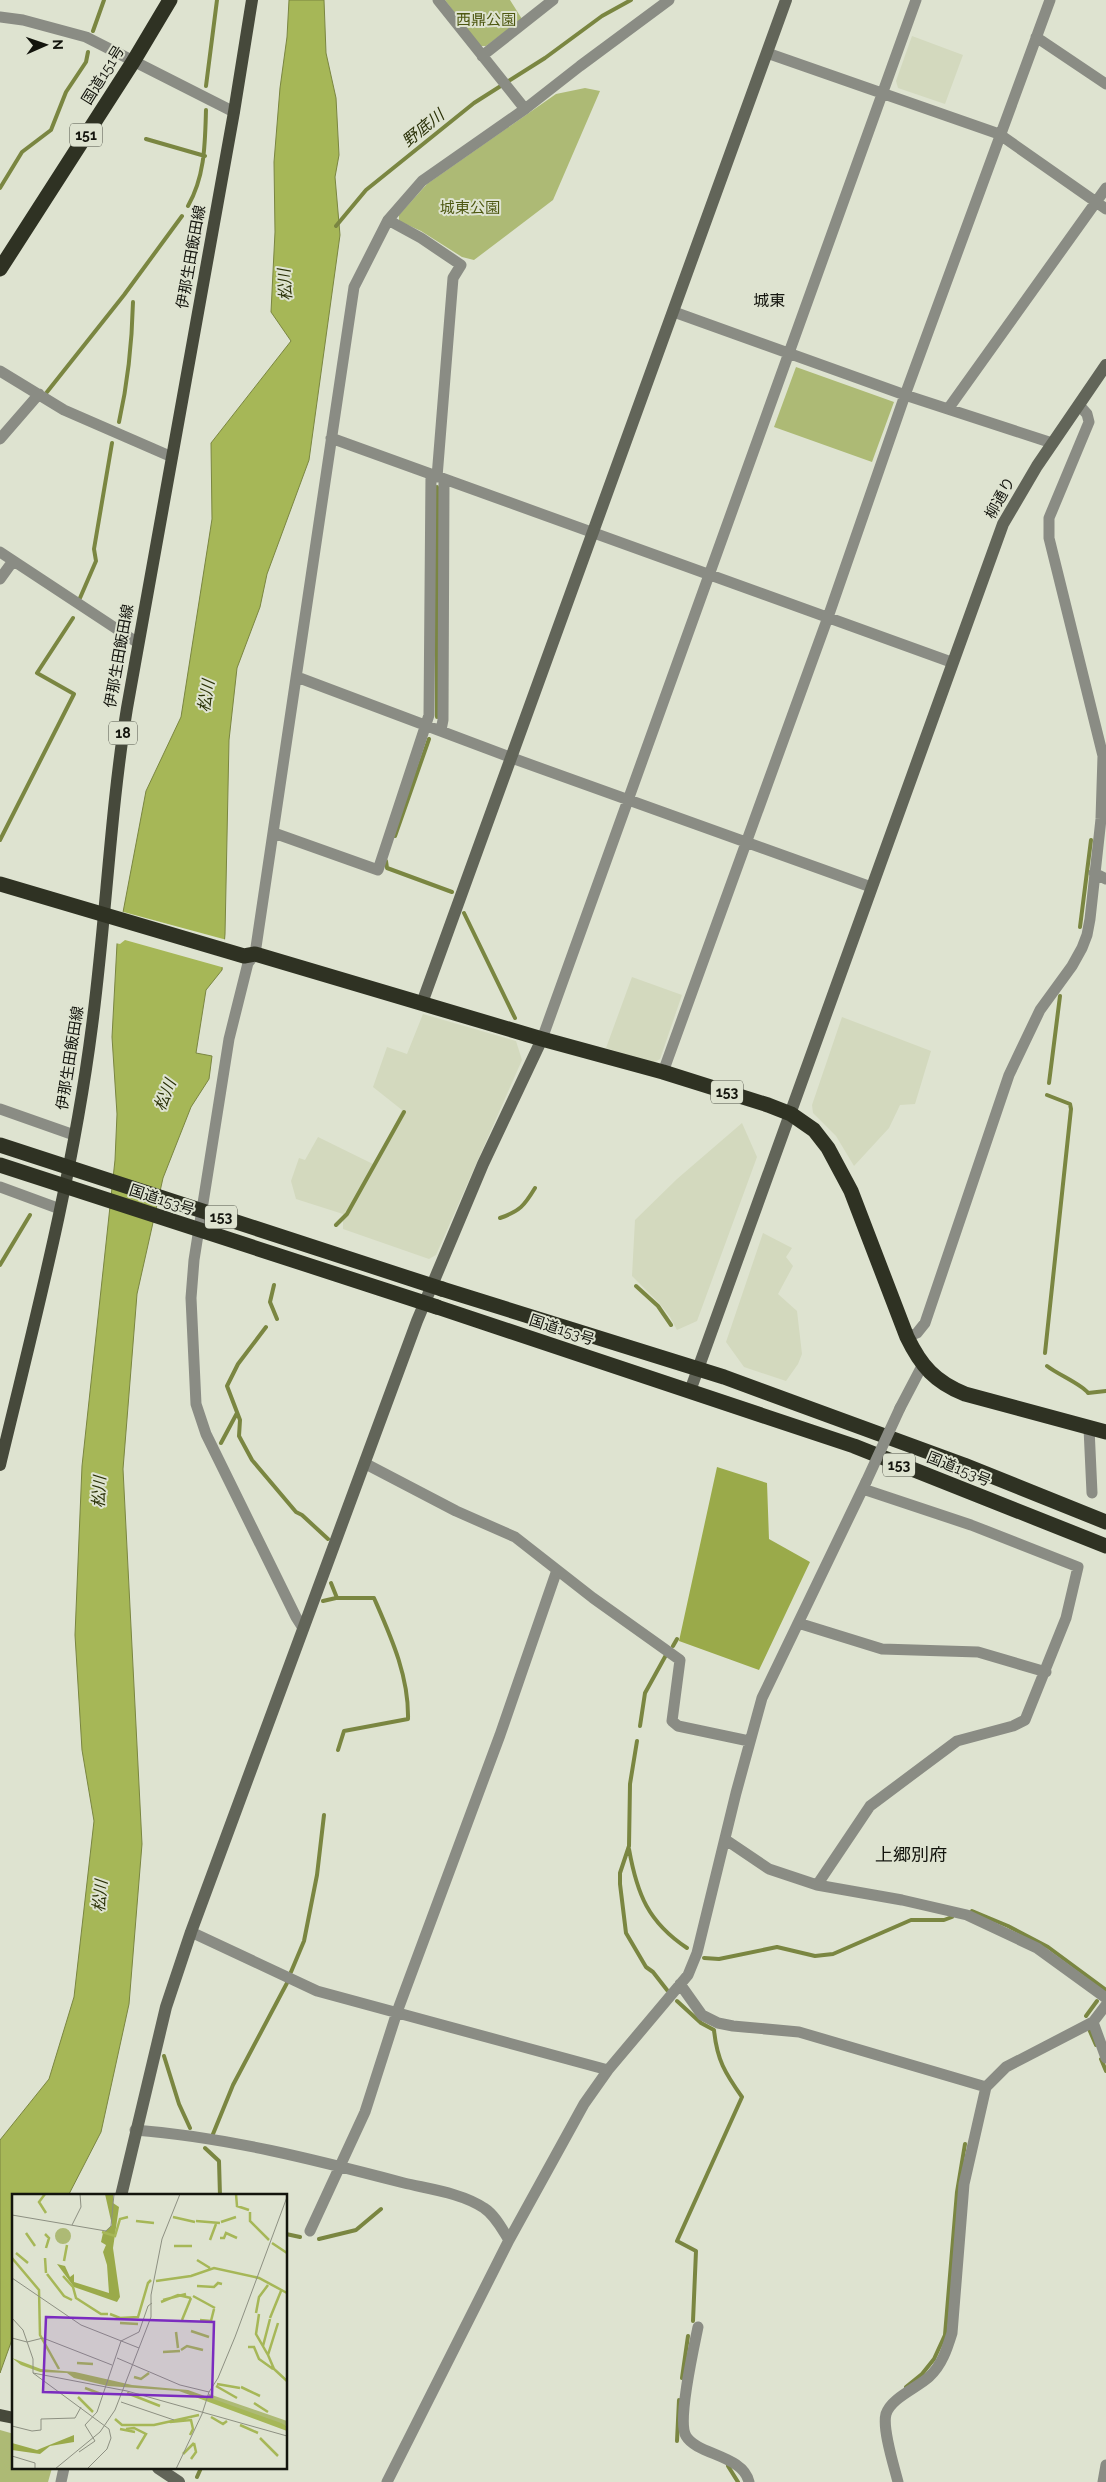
<svg xmlns="http://www.w3.org/2000/svg" width="1106" height="2482" font-family="Raleway,'Noto Sans JP',sans-serif">
  <rect width="100%" height="100%" fill="#dee3d0"/>
  <!-- built -->
  <path fill="#d3d9be" d="M 912,36 L 963,55 L 945,104 L 898,88 L 896,81 Z
    M 632,977 L 682,995 L 660,1059 L 653,1063 L 606,1048 Z
    M 423,1014 L 516,1041 L 522,1060 L 436,1255 L 429,1259 L 343,1229 L 343,1214 L 296,1199 L 291,1181 L 299,1158 L 305,1160 L 318,1137 L 375,1165 L 402,1110 L 373,1087 L 387,1047 L 407,1054 Z
    M 842,1017 L 931,1051 L 915,1104 L 900,1105 L 889,1128 L 854,1166 L 836,1136 L 813,1113 L 812,1105 Z
    M 742,1123 L 757,1157 L 697,1321 L 677,1330 L 670,1317 L 660,1304 L 632,1276 L 635,1220 L 677,1179 Z
    M 763,1233 L 792,1248 L 786,1257 L 793,1266 L 778,1294 L 797,1311 L 802,1354 L 798,1364 L 786,1381 L 744,1367 L 726,1342 Z"/>
  <!-- green -->
  <path fill="#adba75" d="M 445,0 L 510,0 L 522,19 L 486,46 L 480,46 Z
    M 585,88 L 600,91 L 553,200 L 474,260 L 462,257 L 421,231 L 399,221 L 399,215 L 427,184 L 556,94 Z
    M 796,367 L 894,402 L 872,462 L 774,427 Z
    M 0,2430 L 14,2434 L 14,2468 L 52,2468 L 48,2482 L 0,2482 Z"/>
  <!-- forest -->
  <path fill="#9aaa4a" d="M 717,1467 L 767,1483 L 769,1539 L 810,1562 L 759,1670 L 679,1641 Z"/>
  <!-- water -->
  <path fill="#a6b757" stroke="#7a8641" d="M 289,0 L 324,0 L 326,53 L 336,98 L 339,155 L 335,177 L 340,235 L 309,460 L 267,574 L 260,607 L 237,668 L 229,740 L 225,934 L 222,970 L 206,990 L 196,1053 L 212,1056 L 209,1079 L 191,1107 L 163,1178 L 137,1294 L 123,1469 L 142,1844 L 129,2004 L 101,2132 L 68,2196 L 14,2196 L 14,2334 L 0,2373 L 0,2140 L 49,2079 L 74,1997 L 94,1821 L 82,1750 L 75,1635 L 82,1466 L 115,1160 L 117,1114 L 112,1037 L 117,944 L 146,791 L 181,717 L 212,519 L 211,443 L 291,341 L 271,312 L 275,232 L 274,162 L 280,88 L 287,37 Z"/>
  <!-- pier -->
  <path fill="#dee3d0" d="M 120,911 L 227,940 L 225,968 L 125,940 L 120,944 L 115,943 Z"/>
  <g fill="none" stroke-linecap="round" stroke-linejoin="round">
    <!-- stream -->
    <path stroke="#7a8641" stroke-width="4" d="M 93,31 L 104,0
      M 206,86 L 217,0
      M 146,139 L 205,156
      M 0,188 L 22,152 L 51,130 L 66,92 L 86,62 L 88,52
      M 188,206 C 205,176 205,144 206,110
      M 336,226 L 366,190 L 474,103 L 545,58 L 602,16 L 631,0
      M 47,392 L 124,295 L 182,216
      M 119,422 C 128,382 132,343 133,302
      M 80,598 L 96,561 L 94,549 L 112,443
      M 437,717 L 437,487
      M 395,836 L 429,739
      M 0,840 L 74,694 L 37,673 L 73,618
      M 386,861 L 387,868 L 452,892
      M 464,913 L 515,1018
      M 1080,927 L 1091,840
      M 1049,1083 L 1060,996
      M 500,1218 C 520,1211 524,1206 535,1188
      M 336,1225 L 347,1214 L 404,1112
      M 0,1265 L 30,1215
      M 274,1285 L 270,1302 L 277,1319
      M 636,1286 L 658,1306 L 671,1325
      M 266,1327 L 238,1364 L 227,1386 L 240,1420 L 239,1436 L 252,1460 L 296,1512 L 302,1515 L 328,1539
      M 1045,1353 L 1071,1109 L 1070,1104 L 1047,1095
      M 1047,1366 C 1057,1374 1083,1385 1088,1393 L 1106,1391
      M 221,1443 L 237,1413
      M 331,1583 L 337,1598
      M 323,1601 L 336,1598 L 374,1598 C 391,1637 409,1676 408,1719 L 344,1731 L 338,1750
      M 673,1646 L 677,1639
      M 640,1726 L 645,1693 L 666,1655
      M 637,1741 L 630,1784 L 629,1846 L 620,1873 L 620,1884 L 626,1933 L 646,1967 L 653,1972 L 667,1990
      M 629,1849 C 637,1894 648,1922 687,1948
      M 972,1911 L 1008,1926 L 1048,1947 L 1106,1990
      M 704,1958 L 719,1959 L 777,1947 L 815,1956 L 833,1954 L 911,1920 L 944,1920 L 952,1917
      M 291,1972 L 304,1941 L 317,1875 L 324,1815
      M 677,2001 L 701,2023 L 714,2030 C 717,2060 725,2073 742,2097 L 677,2241 L 696,2251 L 693,2321
      M 1086,2016 L 1097,2001
      M 1089,2029 L 1096,2045
      M 164,2056 L 179,2104 L 190,2128
      M 1101,2059 L 1106,2071
      M 213,2134 L 233,2085 L 287,1983
      M 205,2148 L 219,2161 L 220,2196
      M 286,2234 L 300,2237
      M 319,2239 L 356,2230 L 381,2209
      M 682,2378 L 688,2336
      M 906,2387 L 922,2374 L 934,2359 L 945,2335 L 957,2192 L 965,2144
      M 677,2441 L 679,2400
      M 728,2466 L 738,2482
      M 197,2477 L 201,2468"/>
    <!-- street -->
    <path stroke="#8a8c84" stroke-width="11" d="M 438,0 L 525,109
      M 0,17 L 23,20 L 86,37 L 234,112
      M 1036,37 L 1106,84
      M 767,53 L 999,134 L 1106,209
      M 482,56 L 553,0
      M 388,220 L 421,238 L 461,265 L 453,278 L 437,477
      M 674,312 L 905,395 L 1052,443
      M 0,371 L 64,410 L 172,457
      M 948,409 L 1106,188
      M 331,438 L 951,662
      M 0,439 L 39,394
      M 0,552 L 138,643
      M 0,579 L 13,561
      M 297,677 L 512,758 L 871,887
      M 441,730 L 443,720 L 444,479
      M 274,833 L 378,870 L 429,715 L 431,474
      M 1094,873 L 1106,879
      M 542,1039 L 916,0
      M 663,1072 L 828,617 L 905,395 L 1050,0
      M 0,1109 L 74,1135
      M 0,1187 L 60,1209
      M 907,1337 L 917,1333 L 925,1323 L 1009,1075 L 1040,1010 L 1072,966 L 1082,948 L 1087,935 L 1090,919 L 1101,819 L 1103,756 L 1049,538 L 1049,518 L 1089,422 L 1087,414 L 1079,405
      M 900,1408 L 922,1366
      M 1089,1428 L 1092,1493
      M 366,1464 L 456,1511 L 515,1537 L 593,1598 L 680,1660 L 672,1721 L 678,1726 L 749,1741
      M 798,1623 L 882,1649 L 978,1652 L 1046,1672
      M 303,1628 L 296,1617 L 206,1434 L 196,1404 L 191,1298 L 194,1260 L 229,1039 L 248,963 L 255,954 L 354,287 L 388,220 L 422,181 L 525,109 L 580,66 L 669,0
      M 726,1840 L 769,1869 L 817,1885 L 902,1900 L 967,1915 L 1037,1948 L 1106,1998
      M 817,1885 L 870,1806 L 957,1741 L 1013,1726 L 1025,1720 L 1066,1618 L 1078,1567 L 971,1525 L 863,1489
      M 191,1932 L 317,1991 L 608,2070
      M 680,1984 L 702,2015 L 718,2023 L 733,2026 L 799,2032 L 986,2087
      M 1093,2022 L 1106,2058
      M 135,2130 C 226,2137 316,2160 404,2183 C 429,2189 462,2193 484,2208 C 495,2215 502,2229 509,2240
      M 310,2231 L 365,2112 L 397,2012 L 500,1735 L 557,1570
      M 698,2327 C 694,2347 677,2421 686,2436 C 697,2455 743,2455 749,2482
      M 61,2482 L 64,2468
      M 387,2482 L 509,2240 L 584,2104 L 608,2070 L 688,1975 L 697,1953 L 736,1793 L 762,1698 L 866,1482
      M 898,2482 C 894,2466 882,2429 886,2414 C 891,2398 917,2388 929,2377 C 942,2365 947,2349 952,2333 L 964,2184 L 986,2087 L 1006,2067 L 1093,2022 L 1106,2005
      M 1103,2482 L 1106,2465"/>
    <!-- secondary -->
    <path stroke="#626559" stroke-width="12" d="M 422,1003 L 786,0
      M 690,1391 L 1003,524 L 1037,466 L 1106,365
      M 121,2196 L 166,2007 L 191,1932 L 417,1321 L 483,1164 L 542,1039
      M 158,2468 L 179,2482"/>
    <!-- primary -->
    <path stroke="#46493b" stroke-width="12" d="M 0,1465 C 35,1320 73,1175 92,1026 C 106,920 110,813 127,708 L 234,112 L 252,0
      M 0,2415 L 14,2418"/>
    <!-- highway -->
    <path stroke="#2f3223" stroke-width="15" d="M 0,269 L 133,62 L 170,0
      M 0,884 L 244,956 L 255,954 L 542,1039 L 663,1072 L 768,1105 L 791,1114 L 814,1130 L 828,1148 L 851,1191 L 907,1337 C 921,1366 935,1382 965,1394 L 1106,1432
      M 442,1289 L 724,1377 L 964,1465 L 1106,1522
      M 437,1307 L 854,1446 L 1106,1546"/>
    <!-- street-bridge -->
    <path stroke="#8a8c84" stroke-width="11" d="M 866,1482 L 900,1408"/>
    <!-- highway-bridge -->
    <path stroke="#2f3223" stroke-width="15" d="M 0,1145 L 442,1289
      M 0,1165 L 437,1307"/>
  </g>
  <g text-anchor="middle" dominant-baseline="central" stroke-width="4" stroke-linejoin="round" paint-order="stroke">
    <!-- shield labels -->
    <g fill="#dee3d0" stroke="#505248" stroke-width="1">
      <rect x="70" y="123.5" width="32" height="23" rx="4"/>
      <rect x="109" y="721.5" width="28" height="23" rx="4"/>
      <rect x="711" y="1080.5" width="32" height="23" rx="4"/>
      <rect x="205" y="1205.5" width="32" height="23" rx="4"/>
      <rect x="883" y="1453.5" width="32" height="23" rx="4"/>
    </g>
    <g font-size="14" font-weight="bold" fill="#13140d">
      <text x="86" y="135">151</text>
      <text x="123" y="733">18</text>
      <text x="727" y="1092">153</text>
      <text x="221" y="1217">153</text>
      <text x="899" y="1465">153</text>
    </g>
    <!-- park labels -->
    <g font-size="15" fill="#4e5812" stroke="#dee3d0">
      <text x="486" y="20">西鼎公園</text>
      <text x="470" y="208">城東公園</text>
    </g>
    <!-- street labels -->
    <g font-size="15" fill="#13140d" stroke="#dee3d0">
      <text transform="translate(103 75) rotate(-58)">国道151号</text>
      <text transform="translate(191 257) rotate(-80)">伊那生田飯田線</text>
      <text transform="translate(1000 498) rotate(-61)">柳通り</text>
      <text transform="translate(119 656) rotate(-80)">伊那生田飯田線</text>
      <text transform="translate(70 1058) rotate(-81)">伊那生田飯田線</text>
      <text transform="translate(162 1200) rotate(18)">国道153号</text>
      <text transform="translate(562 1330) rotate(18)">国道153号</text>
      <text transform="translate(959 1469) rotate(22)">国道153号</text>
    </g>
    <!-- water labels -->
    <g font-size="16" font-style="italic" fill="#2a3107" stroke="#dee3d0">
      <text transform="translate(423 128) rotate(-39)">野底川</text>
      <text transform="translate(285 285) rotate(-94)">松川</text>
      <text transform="translate(206 696) rotate(-81)">松川</text>
      <text transform="translate(165 1095) rotate(-68)">松川</text>
      <text transform="translate(99 1492) rotate(-87)">松川</text>
      <text transform="translate(100 1896) rotate(-85)">松川</text>
    </g>
    <!-- neighbourhood labels -->
    <g font-size="16" fill="#13140d" stroke="#dee3d0">
      <text x="769" y="300">城東</text>
    </g>
    <!-- quarter labels -->
    <g font-size="18" fill="#13140d" stroke="#dee3d0">
      <text x="911" y="1854">上郷別府</text>
    </g>
  </g>
  <!-- overview -->
  <g transform="translate(12 2194)">
    <rect width="275" height="275" fill="#dee3d0"/>
    <path d="M43 42a8 8 0 1 1 16 0a8 8 0 1 1-16 0ZM 197,200 L 275,227 L 275,232 L 196,205 Z" fill="#adba75"/>
    <path d="M 93,0 L 101,0 L 101,9 L 107,13 L 101,54 L 108,103 L 105,108 L 62,93 L 45,70 L 53,72 L 58,83 L 62,80 L 62,88 L 97,99 L 95,71 L 91,58 L 94,51 L 89,48 L 91,39 L 100,31 ZM 62,241 L 62,248 L 38,252 L 28,260 L 0,256 L 0,249 L 25,256 Z" fill="#9aaa4a"/>
    <path d="M 0,164 L 29,175 L 63,178 L 120,191 L 176,196 L 269,229 L 275,232 L 275,237 L 167,197 L 96,192 L 62,184 L 55,179 L 28,178 L 9,171 Z" fill="#a6b757"/>
    <path fill="none" stroke="#a6b757" stroke-width="2.5" d="M 33,0 L 27,8 L 34,19M 224,0 L 225,12 L 237,16M 238,18 L 238,27 L 257,46M 161,23 L 183,28M 124,27 L 142,29M 184,27 L 208,29M 209,28 L 224,23M 90,38 L 103,42 L 108,25 L 116,23M 14,39 L 23,52M 33,40 L 37,44 L 34,54M 208,44 L 212,44 L 214,39 L 225,44M 198,46 L 204,30M 260,49 L 275,59M 162,52 L 180,52M 4,59 L 16,69M 0,64 L 27,96 L 28,141 L 47,175M 33,64 L 34,79M 185,66 L 198,74M 52,67 L 55,51M 35,80 L 52,102 L 60,106M 51,82 L 61,93 L 64,104 L 89,120 L 96,120M 144,87 L 179,82 L 202,74 L 247,84 L 275,99M 185,92 L 202,93 L 206,89 L 210,90M 181,102 L 203,114M 151,106 L 174,100M 149,108 L 166,101 L 179,104M 244,119 L 247,103 L 256,91M 98,120 L 108,124 L 126,123 L 136,89 L 139,86M 247,120 L 244,140 L 256,161M 258,124 L 269,97M 170,126 L 179,104M 188,126 L 199,127 L 202,115M 108,129 L 126,130M 266,129 L 256,161 L 262,175 L 275,187M 179,137 L 197,143M 164,138 L 166,154M 251,152 L 258,125M 236,153 L 242,153 L 247,165 L 261,175M 169,156 L 175,152 L 191,156M 151,158 L 168,157M 65,169 L 81,170M 122,183 L 129,185 L 137,179M 205,190 L 228,194M 204,192 L 225,204M 229,193 L 248,202M 73,194 L 89,200M 115,199 L 148,212M 66,203 L 81,218M 242,209 L 256,218M 199,223 L 211,230 L 215,227M 103,225 L 110,231 L 142,231 L 187,221M 158,228 L 179,226 L 181,235 L 178,241M 228,231 L 246,239M 108,235 L 123,238M 114,235 L 122,234 L 134,240 L 125,255M 248,244 L 266,262M 171,260 L 182,249M 179,265 L 184,258 L 182,249"/>
    <path fill="none" stroke="#8d9082" stroke-width="1" d="M 0,21 L 94,37 L 99,32 L 102,0M 60,31 L 69,13 L 68,0M 0,84 L 69,131 L 127,154M 0,124 L 11,136 L 21,165 L 21,179 L 97,235 L 99,244 L 95,255 L 75,275M 0,144 L 15,148 L 31,144 L 100,171M 105,164 L 168,191 L 197,198 L 206,184 L 223,143 L 275,3M 21,179 L 115,197 L 275,242M 109,208 L 162,226M 190,220 L 197,198M 0,232 L 20,237 L 29,236 L 29,225 L 63,224 L 69,213M 67,258 L 83,247 L 73,231 L 85,218 L 109,147 L 127,138 L 136,112 L 140,109M 0,262 L 23,269 L 23,275M 43,275 L 88,238 L 103,216 L 139,123 L 139,101 L 150,45 L 168,0M 164,275 L 190,220"/>
    <path fill="#7b2cbf" fill-opacity="0.15" stroke="#7b2cbf" stroke-width="2.5" d="M 34,123 L 202,128 L 200,203 L 31,198 Z"/>
    <rect width="275" height="275" fill="none" stroke="#13140d" stroke-width="2.5"/>
  </g>
  <!-- north arrow -->
  <g transform="translate(45 45) rotate(88)" stroke="#dee3d0" stroke-width="4" paint-order="stroke">
  <path d="M0-4L9 19L0 12L-9 19Z" fill="#13140d"/>
  <text y="-8" font-size="14" font-weight="bold" text-anchor="middle" fill="#13140d">N</text>
  </g>
</svg>
